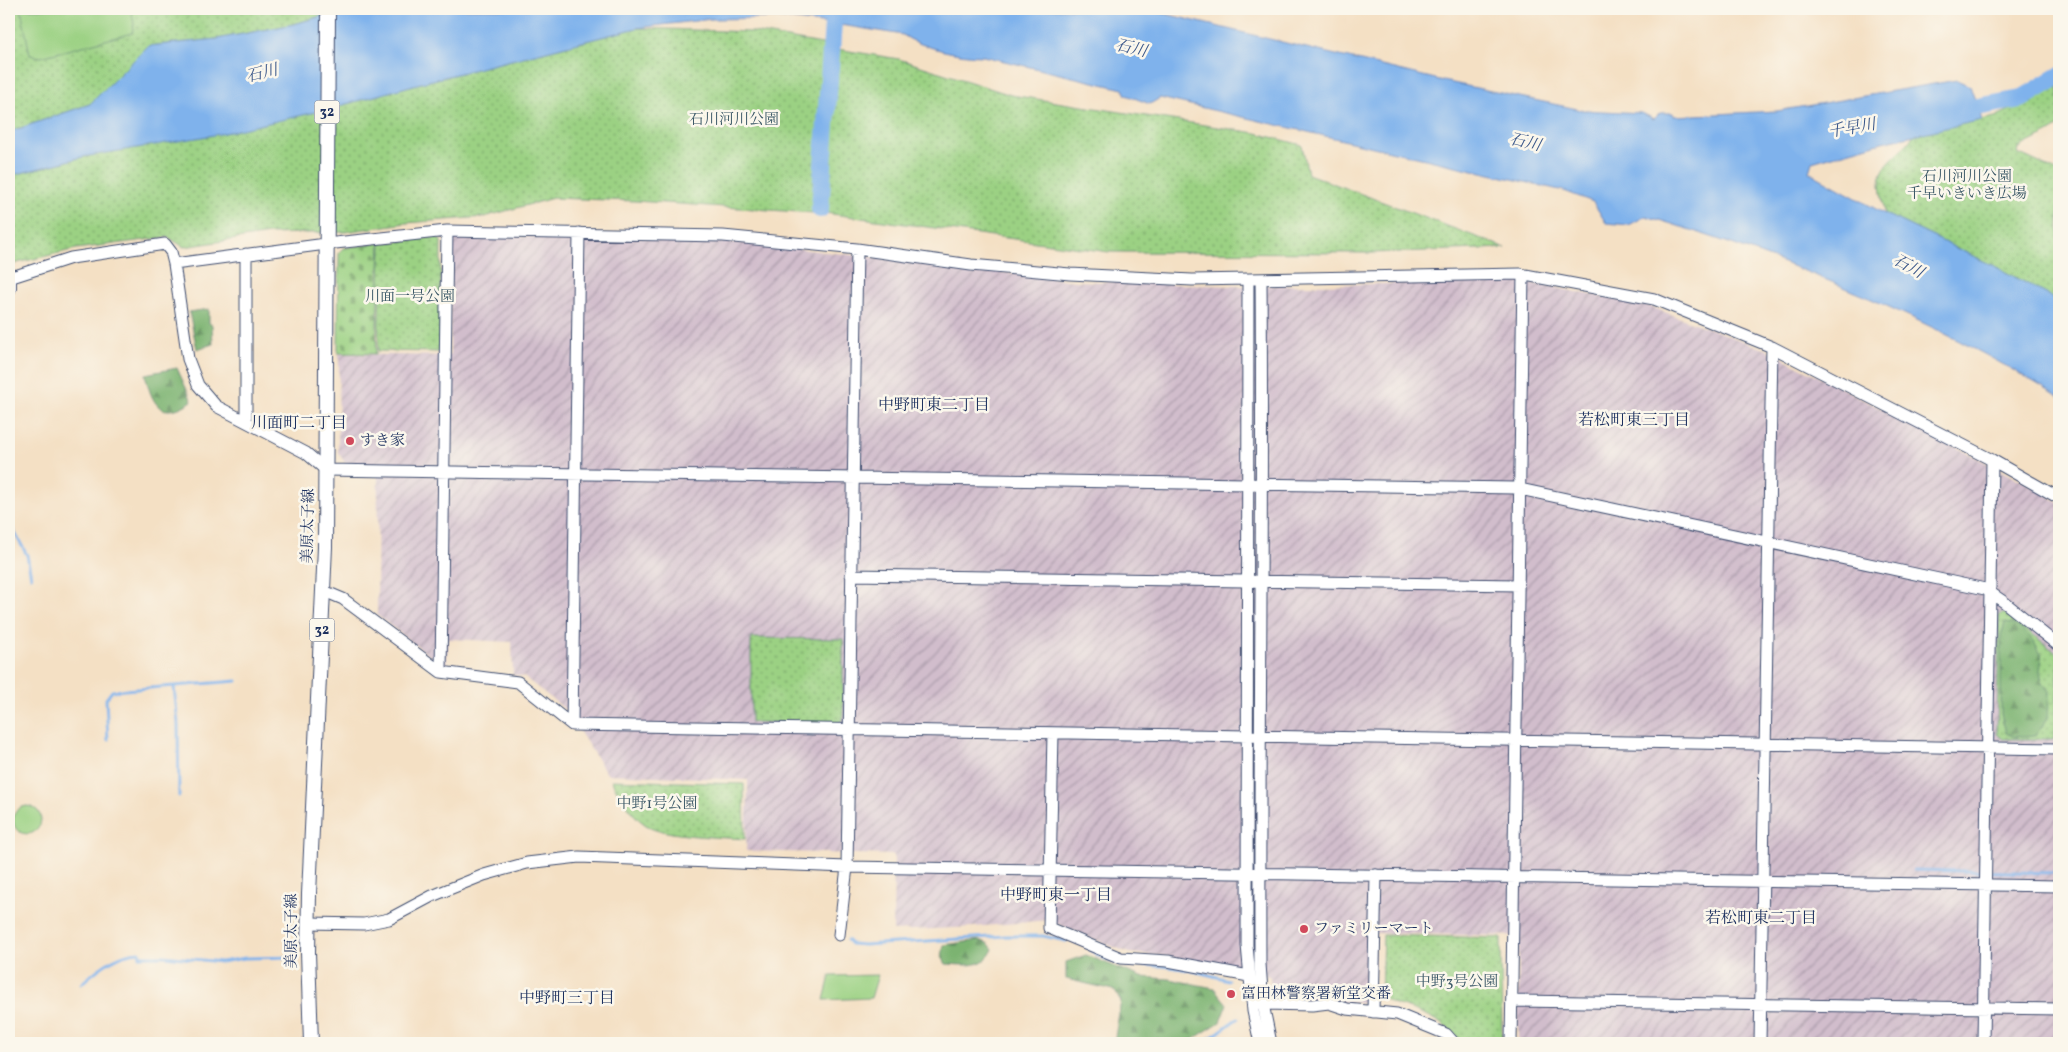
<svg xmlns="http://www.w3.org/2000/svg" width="2068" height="1052" font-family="Vollkorn,'Noto Serif JP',serif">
  <defs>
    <pattern id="industrial-furrows" width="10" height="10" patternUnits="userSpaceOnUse" patternTransform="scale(1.25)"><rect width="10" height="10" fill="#d1bdcc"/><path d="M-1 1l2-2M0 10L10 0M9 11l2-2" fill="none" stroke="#a99aa9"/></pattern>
    <pattern id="grass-dots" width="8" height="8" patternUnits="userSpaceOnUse" patternTransform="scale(1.25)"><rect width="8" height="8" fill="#9bd183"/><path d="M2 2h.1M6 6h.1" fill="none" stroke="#7eaa6e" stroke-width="1.8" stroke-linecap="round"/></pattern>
    <pattern id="forest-firs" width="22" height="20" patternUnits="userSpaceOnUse" patternTransform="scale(1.25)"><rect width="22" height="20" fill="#7cb371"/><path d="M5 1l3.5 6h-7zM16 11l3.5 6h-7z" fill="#659260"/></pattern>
    <pattern id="cemetery-stones" width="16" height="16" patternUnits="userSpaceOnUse" patternTransform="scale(1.25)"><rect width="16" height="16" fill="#9bd183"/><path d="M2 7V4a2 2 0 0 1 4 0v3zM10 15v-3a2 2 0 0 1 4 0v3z" fill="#7eaa6e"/></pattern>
  </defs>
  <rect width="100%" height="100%" fill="#fbf7ec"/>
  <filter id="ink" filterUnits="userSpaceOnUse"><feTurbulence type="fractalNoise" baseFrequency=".02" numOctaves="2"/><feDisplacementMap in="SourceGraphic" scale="10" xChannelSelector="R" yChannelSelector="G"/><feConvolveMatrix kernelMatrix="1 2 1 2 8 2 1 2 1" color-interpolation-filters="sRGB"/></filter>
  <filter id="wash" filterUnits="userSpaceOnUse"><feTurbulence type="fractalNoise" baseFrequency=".0096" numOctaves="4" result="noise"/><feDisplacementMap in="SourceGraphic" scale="20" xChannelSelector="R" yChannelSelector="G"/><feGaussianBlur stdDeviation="1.12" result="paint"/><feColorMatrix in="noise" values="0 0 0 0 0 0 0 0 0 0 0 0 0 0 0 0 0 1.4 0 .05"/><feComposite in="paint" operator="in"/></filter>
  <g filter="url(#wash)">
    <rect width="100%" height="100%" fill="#f4e0c4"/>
    <!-- industrial -->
    <path fill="url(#industrial-furrows)" d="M 451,236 L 657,238 L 757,244 L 1076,281 L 1234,286 L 1514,282 L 1542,285 L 1651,307 L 1767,350 L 2045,493 L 2059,504 L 2059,1043 L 1518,1043 L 1519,936 L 1375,933 L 1372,1003 L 1282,998 L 1271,993 L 1270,976 L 1167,956 L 1129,953 L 1048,920 L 974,927 L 893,931 L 894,855 L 746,851 L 748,780 L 607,774 L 565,709 L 524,677 L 513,675 L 512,642 L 449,639 L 446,668 L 377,615 L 378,465 L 345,463 L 338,452 L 339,354 L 450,356 Z"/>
    <!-- grass -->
    <path fill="url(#grass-dots)" stroke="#5b8070" d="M 9,9 L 346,9 L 294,24 L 217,39 L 148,46 L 90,104 L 9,132 Z
      M 637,28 L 753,32 L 828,45 L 814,213 L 635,201 L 553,198 L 484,217 L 406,223 L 345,232 L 269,234 L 184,247 L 168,237 L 76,249 L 17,263 L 9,267 L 9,176 L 83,157 L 325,110 L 421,83 Z
      M 837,49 L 899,59 L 1011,95 L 1256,133 L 1302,145 L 1308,174 L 1506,248 L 1372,253 L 1109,252 L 825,213 Z
      M 2059,86 L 2059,126 C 2047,136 2032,139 2019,148 L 2018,153 L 2059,172 L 2059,301 L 1998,268 L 1885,214 C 1884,205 1880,193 1880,184 C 1880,161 1904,153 1914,134 L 1995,117 Z
      M 437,237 L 441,241 L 440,352 L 378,351 L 381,243 Z
      M 2005,613 L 2059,655 L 2055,739 L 2003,739 L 1997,734 L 1999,616 Z
      M 751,638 L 843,639 L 843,719 L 839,723 L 751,722 Z
      M 611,780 L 744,784 L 745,839 C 720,837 667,837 646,825 C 630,814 620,797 611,780 Z
      M 1383,935 L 1501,938 L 1502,1043 L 1463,1043 C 1449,1026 1429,1015 1408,1008 C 1396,1004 1389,1004 1381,995 Z"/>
    <!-- forest -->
    <path fill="url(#forest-firs)" stroke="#4c7168" d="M 209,309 L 209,323 L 212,325 L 213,344 L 197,349 L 189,312 Z
      M 177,368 L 192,401 C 160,422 152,404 145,374 Z
      M 2005,623 C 2024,624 2033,640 2042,656 L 2040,671 L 2042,682 L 2049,691 L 2048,718 L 2036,735 L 2014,737 L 2006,733 L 2001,714 L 2001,635 Z
      M 980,940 L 989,944 L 993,949 C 984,969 966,965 946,964 L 942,957 L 944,945 Z
      M 1086,955 L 1141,977 L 1169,979 L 1214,988 L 1227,1004 L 1220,1022 L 1187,1043 L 1114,1043 L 1121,1001 L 1114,990 L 1066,979 L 1066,962 Z"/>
    <!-- cemetery -->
    <path fill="url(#cemetery-stones)" stroke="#5b8070" d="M 380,243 L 376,354 L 338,353 L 339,253 L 343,248 Z"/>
    <!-- garden -->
    <path fill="#9bd183" stroke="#5b8070" d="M 21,9 L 131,9 L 134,24 L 132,33 L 41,57 L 30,55 Z
      M13 820a14 14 0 1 1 28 0a14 14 0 1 1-28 0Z
      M 878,975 L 871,998 L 824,1000 L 830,976 Z"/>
    <!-- water -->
    <path fill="#7fb2ec" stroke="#4d70a5" d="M 346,9 L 1145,9 L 1448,82 L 1582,110 L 1642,113 L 1654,119 L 1660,113 L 1673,113 L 1674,116 L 1777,111 L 1957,80 L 1970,86 L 1982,120 L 1882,142 L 1812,162 L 1809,172 L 1885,214 L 1998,268 L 2059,301 L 2059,397 C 1930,318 1791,260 1646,216 L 1629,225 L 1606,223 L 1593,202 L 1564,191 L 1160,98 L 1150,104 L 1126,95 L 1123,89 L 983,56 C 960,56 922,48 903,35 L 847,26 L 778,18 L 712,19 L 637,28 L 421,83 L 325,110 L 220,134 L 83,157 L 9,176 L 9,132 L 90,104 L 148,46 L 217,39 L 294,24 Z"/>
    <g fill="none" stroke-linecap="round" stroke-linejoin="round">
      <!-- stream -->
      <path stroke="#7fb2ec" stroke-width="3" d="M 9,325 L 10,326
        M 9,495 L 11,526 L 27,555 L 31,577
        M 174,687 L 178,723 L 179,796
        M 108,740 L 106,699 L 112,691 L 237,681
        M 1914,870 L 2059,873
        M 847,940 L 851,944 L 864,945 L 1006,936 L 1043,936 L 1066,941
        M 1091,950 C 1112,967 1138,964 1162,966 C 1184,968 1207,974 1228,980
        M 81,984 C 96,970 119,952 140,952 L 140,956 L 164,956 L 221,962 L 245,958 L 295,957
        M 1204,1043 L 1238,1018"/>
      <!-- river -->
      <path stroke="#7fb2ec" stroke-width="18" d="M 1955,111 L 2021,99 L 2059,76
        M 820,209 L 834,9"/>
    </g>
  </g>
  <g filter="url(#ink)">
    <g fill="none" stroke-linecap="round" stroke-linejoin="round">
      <!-- minor casing -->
      <g stroke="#3c4a6d" stroke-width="13">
        <path id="minor" d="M 174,264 L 326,244 L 447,231 L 723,236 L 857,249 L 971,265 L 1070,274 L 1192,280 L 1520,274 L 1654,299 L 1772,347 L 1992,460 L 2059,498
          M 9,278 L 71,258 L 165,244 L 171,252 L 174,264 L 188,359 L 198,385 L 216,406 L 306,453 L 326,470 L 1515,488 L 1985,589 L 2004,602 L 2059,646
          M 1261,280 C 1263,508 1259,736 1260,964 L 1263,1004 L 1271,1043
          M 1248,281 L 1247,945 L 1253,1011 L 1260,1043
          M 246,421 L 246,254
          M 851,575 L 1518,585
          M 324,591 L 343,599 L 441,672 L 518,682 L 572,725 L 2059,749
          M 441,672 L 447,231
          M 572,725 L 579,233
          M 1053,733 L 1049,928 L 1121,958 L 1168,961 L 1249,976
          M 308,923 L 364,924 L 389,919 L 432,896 L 484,875 L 527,863 L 579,857 L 847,867 L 2059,886
          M 839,935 L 847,867 L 857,249
          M 1512,1001 L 2059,1009
          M 1263,1004 L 1312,1005 L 1329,1003 L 1347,1009 L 1397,1014 L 1446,1034 L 1454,1043
          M 1373,1012 L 1376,875
          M 1511,1043 L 1523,275
          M 1760,1043 L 1772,347
          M 1983,1043 L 1992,460"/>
      </g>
      <!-- major casing -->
      <g stroke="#3c4a6d" stroke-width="16">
        <path id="major" d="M 9,275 L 9,288
          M 311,1043 L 308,952 L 309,894 L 325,547 L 328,9"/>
      </g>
      <!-- minor -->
      <use href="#minor" stroke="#fff" stroke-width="11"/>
      <!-- major -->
      <use href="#major" stroke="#fff" stroke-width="14"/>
    </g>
  </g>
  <!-- markers -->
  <g fill="#d1495b" stroke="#fbf7ec" stroke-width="2">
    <circle cx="350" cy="441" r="5"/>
    <circle cx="1304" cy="929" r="5"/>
    <circle cx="1231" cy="994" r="5"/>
  </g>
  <g text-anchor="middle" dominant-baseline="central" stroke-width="5" stroke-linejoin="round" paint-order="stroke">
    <!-- shield labels -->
    <g fill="#fbf7ec" stroke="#5e6b89" stroke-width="1">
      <rect x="314.5" y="100.5" width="25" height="23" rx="4"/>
      <rect x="309.5" y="618.5" width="25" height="23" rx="4"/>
    </g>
    <g font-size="14" font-weight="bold" fill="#1b2f5e">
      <text x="327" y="112">32</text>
      <text x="322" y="630">32</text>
    </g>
    <!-- park labels -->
    <g font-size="15" fill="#3b5867" stroke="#fbf7ec">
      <text x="734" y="120">石川河川公園</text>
      <text x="1967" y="177">石川河川公園<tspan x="1967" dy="17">千早いきいき広場</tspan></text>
      <text x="410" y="297">川面一号公園</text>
      <text x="657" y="804">中野1号公園</text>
      <text x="1457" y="982">中野3号公園</text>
    </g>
    <!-- poi labels -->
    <g font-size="15" fill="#1b2f5e" stroke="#fbf7ec" text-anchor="start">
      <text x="360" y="441">すき家</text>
      <text x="1314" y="929">ファミリーマート</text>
      <text x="1241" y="994">富田林警察署新堂交番</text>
    </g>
    <!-- street labels -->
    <g font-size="15" fill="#1b2f5e" stroke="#fbf7ec">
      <text transform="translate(309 526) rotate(-89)">美原太子線</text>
      <text transform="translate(292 931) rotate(-90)">美原太子線</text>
    </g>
    <!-- water labels -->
    <g font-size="16" font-style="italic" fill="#395689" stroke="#fbf7ec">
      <text transform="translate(1131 49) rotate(13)">石川</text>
      <text transform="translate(262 74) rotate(-14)">石川</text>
      <text transform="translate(1852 129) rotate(-10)">千早川</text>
      <text transform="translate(1525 143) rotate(13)">石川</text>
      <text transform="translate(1908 267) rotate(29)">石川</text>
    </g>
    <!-- neighbourhood labels -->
    <g font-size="16" fill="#1b2f5e" stroke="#fbf7ec">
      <text x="934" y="406">中野町東二丁目</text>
      <text x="1634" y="421">若松町東三丁目</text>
      <text x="299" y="424">川面町二丁目</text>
      <text x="1056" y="896">中野町東一丁目</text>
      <text x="1761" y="919">若松町東二丁目</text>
      <text x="567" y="999">中野町三丁目</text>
    </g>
  </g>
  <!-- margin -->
  <rect width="2068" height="1052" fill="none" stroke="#fbf7ec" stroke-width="30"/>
</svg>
